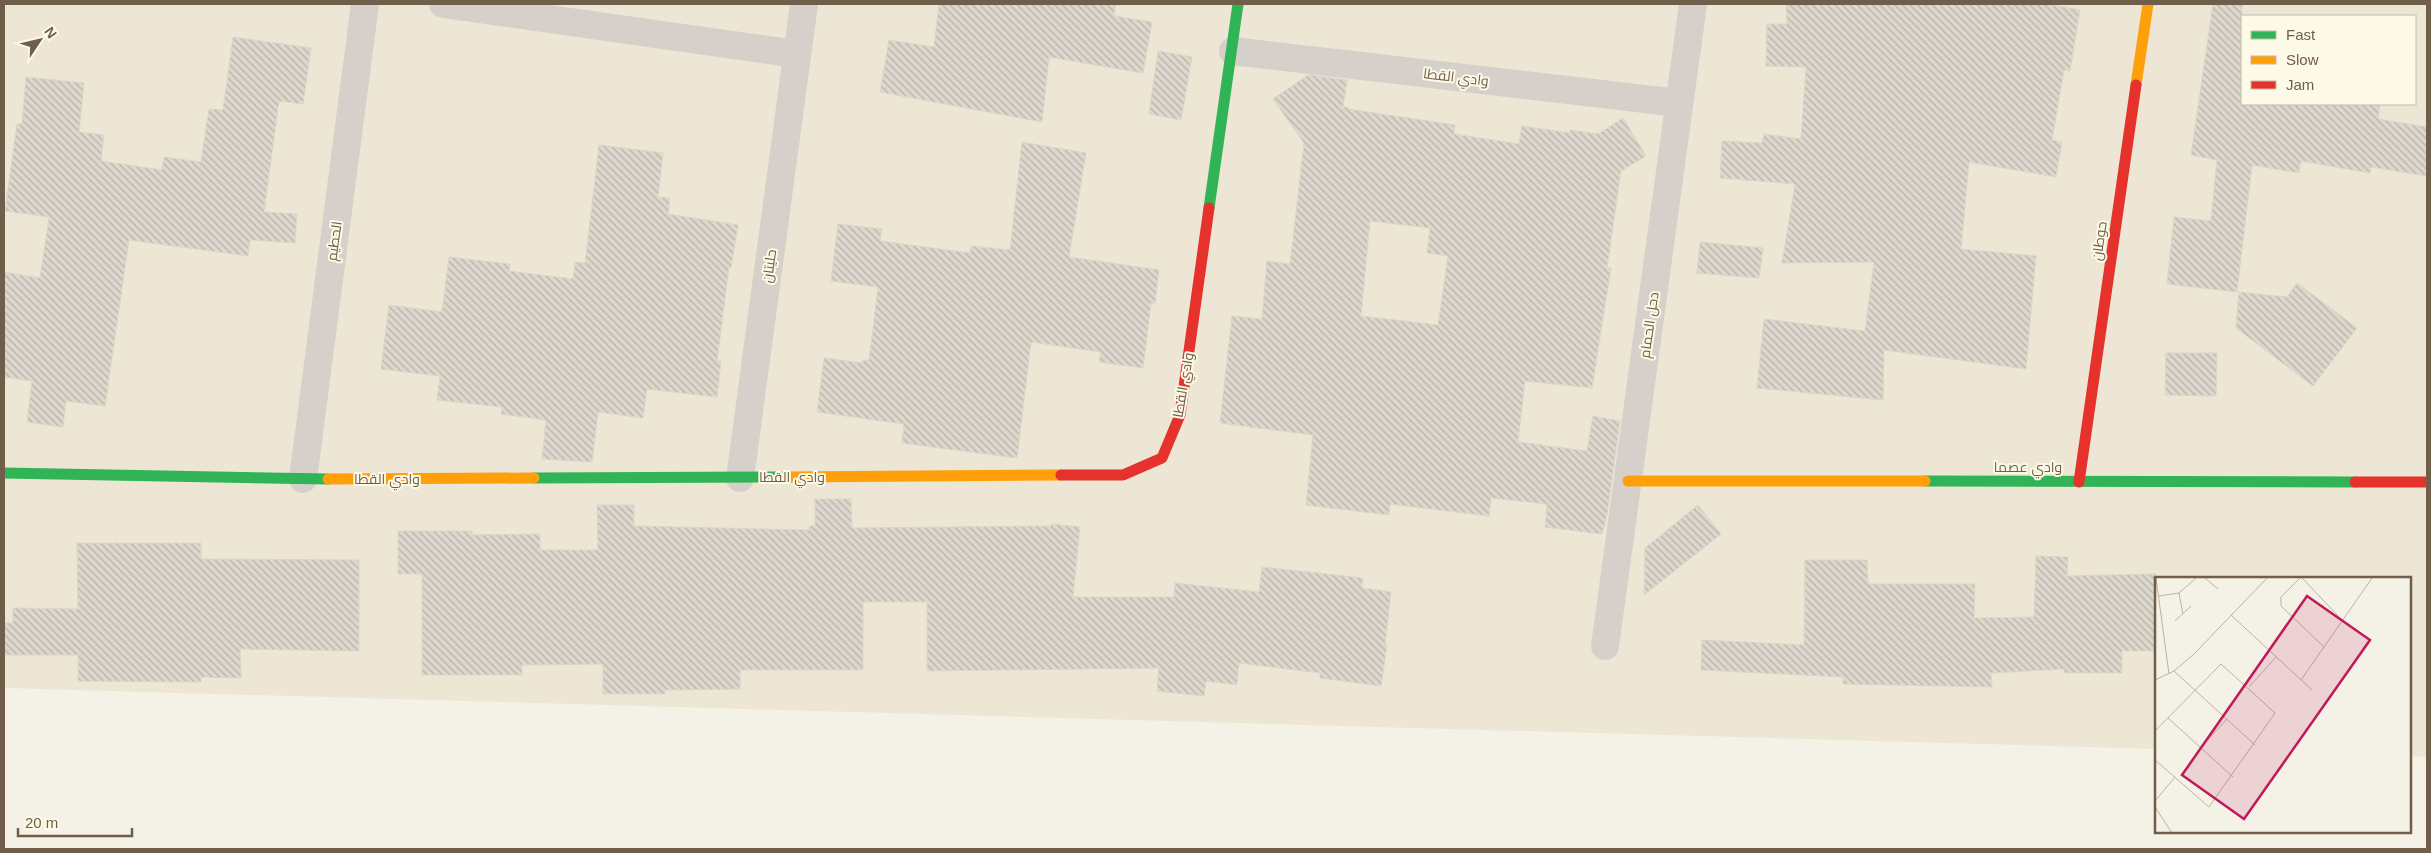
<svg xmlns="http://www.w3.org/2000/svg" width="2431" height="853" font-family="Helvetica,Cairo,sans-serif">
  <defs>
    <pattern id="building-back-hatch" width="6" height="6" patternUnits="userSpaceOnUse" patternTransform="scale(1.25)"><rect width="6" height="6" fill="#ddd8cd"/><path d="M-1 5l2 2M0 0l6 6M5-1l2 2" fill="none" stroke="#b7b2a8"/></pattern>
  </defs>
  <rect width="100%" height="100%" fill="#f4f2e7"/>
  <!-- residential -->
  <path fill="#ede6d4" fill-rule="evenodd" d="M 4,4 L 2427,4 L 2427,757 L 2410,756 L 2410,578 L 2156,578 L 2156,749 L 4,688 ZM 2242,16 L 2415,16 L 2415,104 L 2242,104 Z"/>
  <!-- building -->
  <path fill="url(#building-back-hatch)" stroke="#dcd6ca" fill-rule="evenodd" d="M 939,4 L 1116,4 L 1114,16 L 1152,22 L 1143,73 L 1049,57 L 1042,122 L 880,92 L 889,40 L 934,47 Z
    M 1786,4 L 2046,4 L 2080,10 L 2070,71 L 2064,70 L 2052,140 L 2062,142 L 2056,177 L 1969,162 L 1961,249 L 2036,256 L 2026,369 L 1884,350 L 1883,400 L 1757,388 L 1764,319 L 1865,331 L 1874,262 L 1782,263 L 1795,184 L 1720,178 L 1722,141 L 1762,143 L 1764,134 L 1801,139 L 1806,67 L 1766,66 L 1767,24 L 1787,24 Z
    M 2213,4 L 2242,4 L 2242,104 L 2380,104 L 2378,119 L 2427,127 L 2427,176 L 2371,167 L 2370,173 L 2301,161 L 2299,173 L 2252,165 L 2237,292 L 2167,284 L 2174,217 L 2211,221 L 2217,160 L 2191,155 Z
    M 233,37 L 311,48 L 303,104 L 279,101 L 264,212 L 297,214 L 295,243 L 250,240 L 248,256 L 129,240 L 105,406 L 66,401 L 63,427 L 27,422 L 32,381 L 4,377 L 4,272 L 40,278 L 49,217 L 5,211 L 17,124 L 22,124 L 26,77 L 84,83 L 79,132 L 104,135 L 101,161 L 162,170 L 164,157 L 201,162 L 209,109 L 223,110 Z
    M 1158,51 L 1192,57 L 1181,120 L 1149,114 Z
    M 1308,75 L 1347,80 L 1343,107 L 1348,107 L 1348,109 L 1455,125 L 1454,134 L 1519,144 L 1522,126 L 1570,133 L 1570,130 L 1598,134 L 1623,118 L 1646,156 L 1621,171 L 1607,268 L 1611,268 L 1592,388 L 1525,381 L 1518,442 L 1587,451 L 1593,416 L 1620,421 L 1607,515 L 1602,534 L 1545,527 L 1547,504 L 1491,498 L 1489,516 L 1390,504 L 1389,515 L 1306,505 L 1313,435 L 1220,423 L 1232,316 L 1262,319 L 1267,261 L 1290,264 L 1304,143 L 1273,99 ZM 1370,221 L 1430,228 L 1427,253 L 1448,256 L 1438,325 L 1361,316 Z
    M 1022,142 L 1086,153 L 1069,257 L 1159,270 L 1155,303 L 1151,303 L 1143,368 L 1099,362 L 1101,352 L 1031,342 L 1017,458 L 902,443 L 904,424 L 817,412 L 824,358 L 863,363 L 863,360 L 869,361 L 878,287 L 831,281 L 838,224 L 882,229 L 880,241 L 970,253 L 971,246 L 1010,250 Z
    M 599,145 L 663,153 L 658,197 L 670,198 L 668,214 L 738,225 L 731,268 L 729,267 L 717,361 L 721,361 L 717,397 L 647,389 L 643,418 L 598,412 L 592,462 L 542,459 L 546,420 L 501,414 L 502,407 L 437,400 L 440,376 L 381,369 L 389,305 L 442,312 L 449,257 L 510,264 L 509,271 L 573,279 L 575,262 L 585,263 Z
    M 1700,242 L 1763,248 L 1759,278 L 1697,273 Z
    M 2297,283 L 2357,328 L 2313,386 L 2236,328 L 2239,292 L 2287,297 Z
    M 2166,353 L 2217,353 L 2216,396 L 2165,395 Z
    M 815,499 L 851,499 L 852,528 L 1051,526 L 1051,524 L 1080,527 L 1073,597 L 1174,597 L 1175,583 L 1259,592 L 1262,567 L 1363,578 L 1362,588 L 1391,592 L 1385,645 L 1387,645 L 1381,686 L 1320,678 L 1320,673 L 1239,663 L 1237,685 L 1206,681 L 1204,696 L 1157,691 L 1159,668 L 927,671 L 927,602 L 863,602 L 863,670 L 740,670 L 740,689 L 665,690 L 665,694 L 603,694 L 603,664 L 522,665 L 522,675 L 422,675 L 422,574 L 398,574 L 398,531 L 472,531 L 472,535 L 540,534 L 540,550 L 598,550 L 597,505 L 634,505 L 634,526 L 809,530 L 809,526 L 815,526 Z
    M 1698,505 L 1721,534 L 1644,595 L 1645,548 Z
    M 77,543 L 201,543 L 201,559 L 359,560 L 359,651 L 240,649 L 241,678 L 201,677 L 201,682 L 78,681 L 78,655 L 4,655 L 4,623 L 13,623 L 13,608 L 78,609 Z
    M 2036,556 L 2068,557 L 2067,576 L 2156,574 L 2156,651 L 2122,651 L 2122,673 L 2064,673 L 2064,669 L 1991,673 L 1992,687 L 1843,684 L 1843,677 L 1701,670 L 1702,640 L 1804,645 L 1805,560 L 1867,560 L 1868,584 L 1975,584 L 1974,618 L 2034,617 Z"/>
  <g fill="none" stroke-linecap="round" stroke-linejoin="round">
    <!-- street -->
    <path stroke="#d6d0ca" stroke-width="28" d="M 443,4 L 797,54
      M 1233,51 L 1679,103
      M 740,478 L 804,4
      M 303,479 L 365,4
      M 1605,646 L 1693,4"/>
    <!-- fast -->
    <path stroke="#30b455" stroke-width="11" d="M 1209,208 L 1238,4
      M 4,473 L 328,479
      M 534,478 L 790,477
      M 1925,481 L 2355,482"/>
    <!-- slow -->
    <path stroke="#ff9f0a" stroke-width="11" d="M 2136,85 L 2148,4
      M 790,477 L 1061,475
      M 328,479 L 534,478
      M 1628,481 L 1925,481"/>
    <!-- jam -->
    <path stroke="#e5322d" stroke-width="11" d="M 1061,475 L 1123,475 L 1162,458 L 1180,415 L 1209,208
      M 2079,482 L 2136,85
      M 2355,482 L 2427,482"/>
  </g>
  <g text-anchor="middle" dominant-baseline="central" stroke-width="4" stroke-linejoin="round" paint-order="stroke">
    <!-- street labels -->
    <g font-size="14" fill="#6f5e4a" stroke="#fdf9e7">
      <text transform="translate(1456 77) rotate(7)">وادي القطا</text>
      <text transform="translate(334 241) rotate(-82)">الحطيم</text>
      <text transform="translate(2099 241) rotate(-82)">حوطان</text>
      <text transform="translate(769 266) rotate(-82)">حليتان</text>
      <text transform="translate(1649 325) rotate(-82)">دحل الحمام</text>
      <text transform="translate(1183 385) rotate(-80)">وادي القطا</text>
      <text x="2028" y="467">وادي عصما</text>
      <text x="792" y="477">وادي القطا</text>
      <text x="387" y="479">وادي القطا</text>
    </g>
  </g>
  <!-- overview -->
  <g transform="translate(2155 577)">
    <rect width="256" height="256" fill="#f4f2e7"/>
    <path fill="none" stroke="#bbb3a3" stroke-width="1" d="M 1,1 L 14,97M 50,1 L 63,12M 145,1 L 126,20 L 126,29 L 169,70M 147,1 L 188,44M 24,16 L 28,37M 4,19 L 24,16 L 41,1M 76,38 L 157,113M 20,44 L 36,29M 19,94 L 100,168M 0,103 L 19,94 L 39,77 L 112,1M 146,103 L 217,1M 94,110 L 121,80M 13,141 L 78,200M 0,154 L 66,87 L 120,136 L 54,230 L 0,183M 45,171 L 72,142M 0,224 L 20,200M 0,230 L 17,256"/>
    <path fill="#c2185b" fill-opacity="0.15" stroke="#c2185b" stroke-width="2.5" d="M 152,19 L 215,63 L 89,242 L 27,198 Z"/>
    <rect width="256" height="256" fill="none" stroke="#6f5e4a" stroke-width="2.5"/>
  </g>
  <!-- border -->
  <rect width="2431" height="853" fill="none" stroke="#6f5e4a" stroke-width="10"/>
  <!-- legend -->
  <rect x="2241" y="15" width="175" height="90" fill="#fdf9e7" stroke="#c4bba8"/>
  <rect x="2251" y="31" width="25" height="8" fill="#30b455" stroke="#c4bba8"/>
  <text x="2286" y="40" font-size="15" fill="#6f5e4a">Fast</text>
  <rect x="2251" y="56" width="25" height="8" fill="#ff9f0a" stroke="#c4bba8"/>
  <text x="2286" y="65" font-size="15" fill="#6f5e4a">Slow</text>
  <rect x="2251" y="81" width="25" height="8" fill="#e5322d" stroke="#c4bba8"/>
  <text x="2286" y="90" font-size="15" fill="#6f5e4a">Jam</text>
  <!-- north arrow -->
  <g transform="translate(40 40) rotate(55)" stroke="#fdf9e7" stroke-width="4" paint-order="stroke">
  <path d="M0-4L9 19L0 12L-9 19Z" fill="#6f5e4a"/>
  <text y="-8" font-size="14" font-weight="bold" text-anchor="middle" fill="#6f5e4a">N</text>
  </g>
  <!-- scale -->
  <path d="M18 828v8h114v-8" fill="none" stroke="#6f5e4a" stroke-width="2.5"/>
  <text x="25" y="828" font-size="15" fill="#6f5e4a" stroke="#fdf9e7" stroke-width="4" paint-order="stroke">20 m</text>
</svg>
